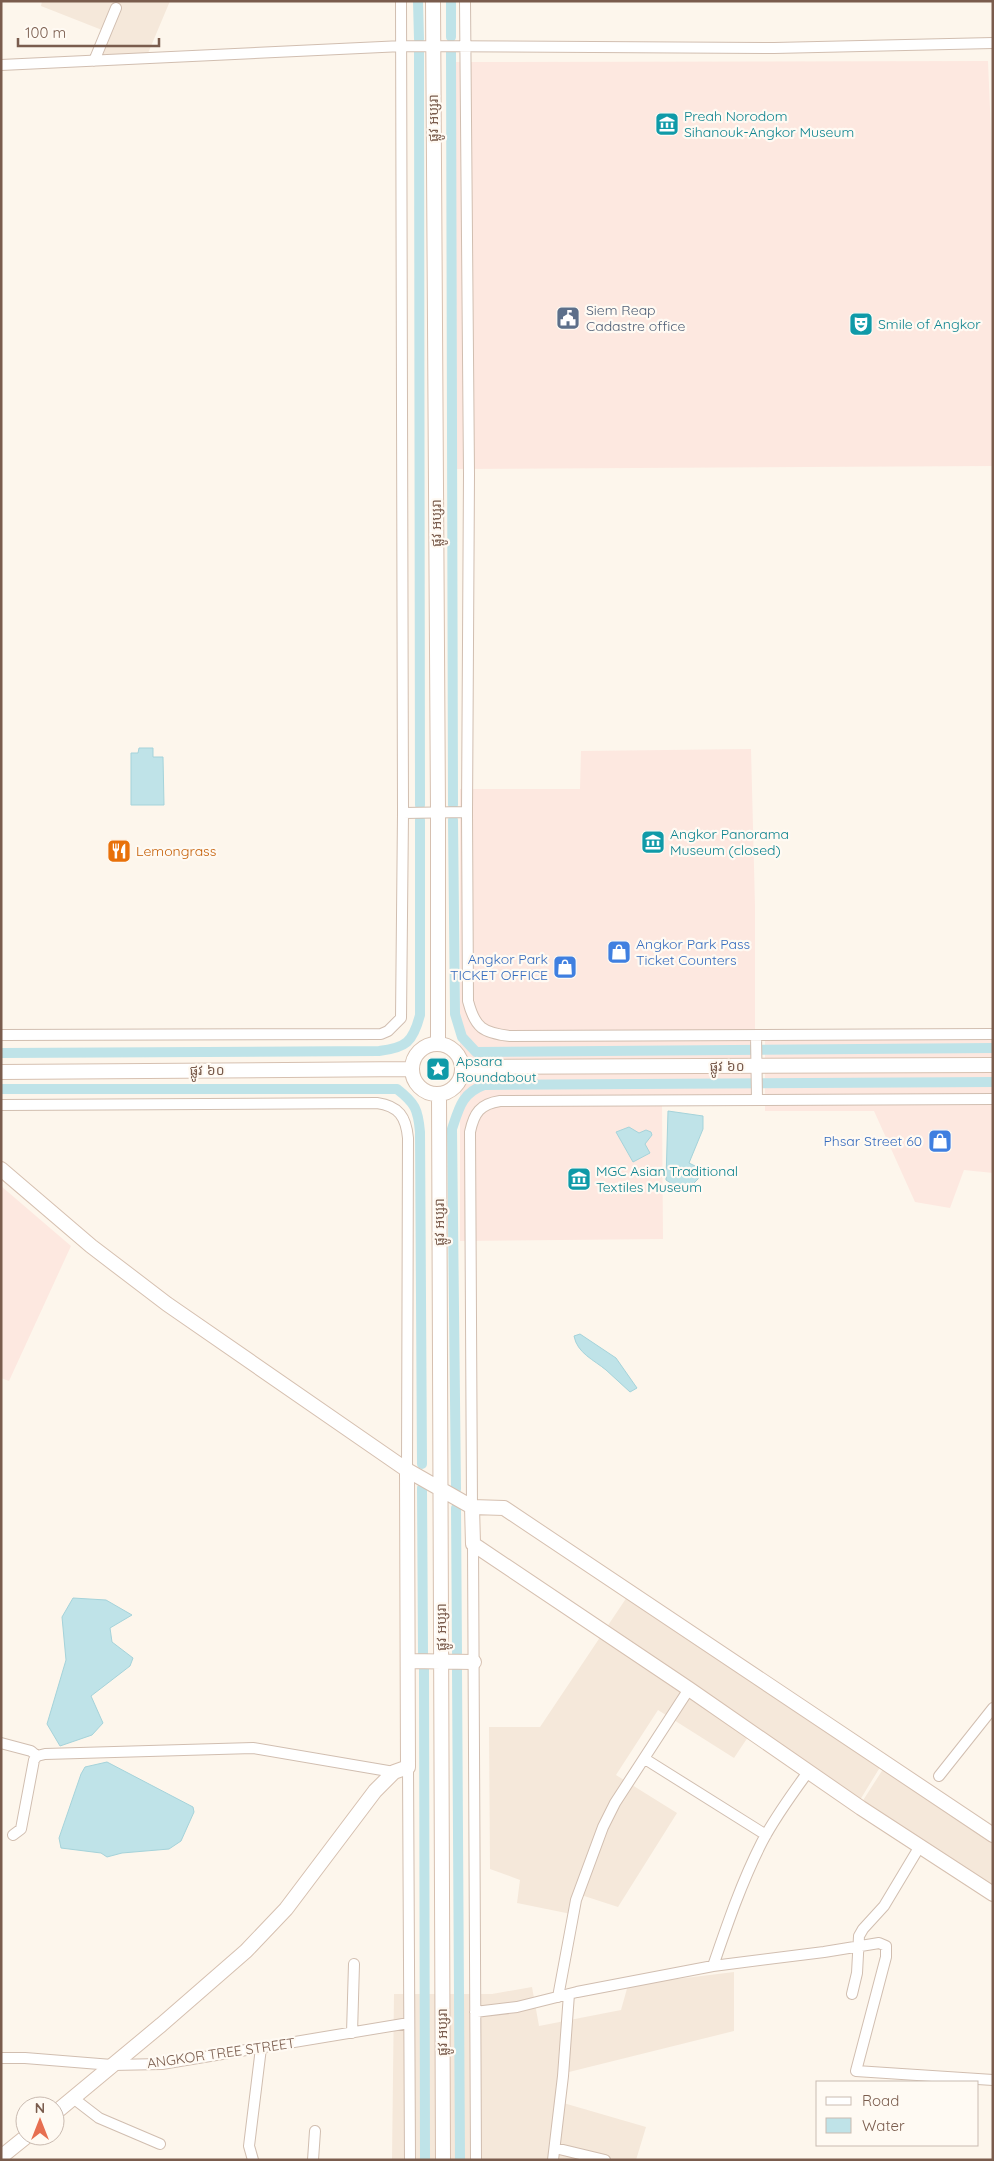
<svg xmlns="http://www.w3.org/2000/svg" width="994" height="2161" font-family="Quicksand,'Noto Sans Khmer',sans-serif">
  <rect width="100%" height="100%" fill="#fdf6ec"/>
  <!-- residential -->
  <path fill="#f5e8da" d="M 42,1 L 170,1 L 146,58 L 90,59 L 102,30 L 41,6 Z
    M 627,1597 L 882,1764 L 860,1800 L 754,1728 L 734,1758 L 658,1710 L 616,1775 L 677,1813 L 618,1907 L 578,1894 L 576,1915 L 517,1903 L 520,1880 L 490,1869 L 489,1727 L 540,1727 Z
    M 885,1766 L 993,1838 L 993,1887 L 862,1802 Z
    M 734,1972 L 734,2031 L 565,2073 L 560,2102 L 646,2127 L 636,2160 L 392,2160 L 394,1994 L 492,1994 L 532,1987 L 539,2026 L 621,2010 L 628,1985 Z"/>
  <!-- commercial -->
  <path fill="#fde8e0" d="M 988,61 L 993,181 L 993,466 L 454,469 L 454,62 Z
    M 751,749 L 755,906 L 755,1102 L 662,1104 L 663,1239 L 460,1241 L 460,789 L 580,789 L 581,751 Z
    M 993,1037 L 993,1173 L 964,1170 L 950,1208 L 915,1202 L 874,1111 L 765,1111 L 765,1038 Z
    M 1,1186 L 71,1246 L 9,1381 L 1,1378 Z"/>
  <!-- water -->
  <path fill="#bfe3e8" stroke="#a5d3da" d="M 139,748 L 153,748 L 153,757 L 163,757 L 164,805 L 131,805 L 131,753 L 138,753 Z
    M 668,1111 L 703,1116 L 703,1129 L 689,1163 L 699,1168 L 698,1179 L 685,1192 L 666,1180 Z
    M 629,1127 L 639,1133 L 646,1130 L 651,1132 L 652,1135 L 645,1144 L 650,1153 L 633,1162 L 616,1132 Z
    M 580,1334 L 616,1358 L 637,1388 L 630,1392 C 622,1385 614,1377 606,1370 C 594,1360 577,1353 574,1336 Z
    M 73,1598 L 106,1600 L 132,1615 L 110,1628 L 112,1642 L 133,1658 L 130,1666 L 91,1696 L 103,1723 L 92,1735 L 60,1746 L 47,1724 L 66,1660 L 62,1617 Z
    M 107,1762 L 193,1807 L 194,1812 L 181,1841 L 169,1849 L 122,1853 L 107,1857 L 101,1853 L 61,1848 L 59,1838 L 81,1774 L 85,1767 Z"/>
  <g fill="none" stroke-linecap="round" stroke-linejoin="round">
    <!-- canal -->
    <path stroke="#bfe3e8" stroke-width="10" d="M 418,1 L 419,39
      M 451,1 L 451,37
      M 419,52 L 420,805
      M 451,52 L 453,805
      M 453,820 L 455,1014 L 462,1037 L 476,1052 L 993,1048
      M 1,1053 L 379,1051 C 406,1048 413,1042 420,1015 L 420,820
      M 1,1089 L 397,1089 C 415,1103 418,1109 420,1132 L 422,1464
      M 422,1488 L 423,1654
      M 456,1489 L 452,1129 C 459,1108 462,1093 484,1085 L 993,1082
      M 456,1508 L 457,1653
      M 424,1669 L 425,2160
      M 457,1670 L 460,2160"/>
    <!-- street casing -->
    <g stroke="#d1beb0" stroke-width="12">
      <path id="street" d="M 465,1 L 469,474 L 467,812 L 468,1001 C 475,1028 483,1033 510,1036 L 993,1034
        M 94,61 L 116,8
        M 1,65 L 403,46 L 774,48 L 993,43
        M 403,813 L 467,812
        M 1,1035 L 381,1034 L 388,1031 L 401,1018 L 403,813 L 401,1
        M 756,1035 L 757,1100
        M 1,1105 L 377,1103 C 399,1106 406,1117 408,1138 L 407,1470
        M 472,1507 L 470,1132 C 474,1113 480,1104 500,1101 L 993,1099
        M 473,1544 L 476,2160
        M 1,1743 L 31,1751 L 37,1756
        M 645,1759 L 766,1835
        M 408,1767 L 410,2160
        M 939,1776 L 993,1708
        M 13,1835 L 21,1829 L 34,1760 L 37,1756 L 45,1754 L 253,1748 L 394,1772
        M 713,1966 C 727,1925 742,1881 762,1842 C 775,1817 792,1794 808,1772
        M 852,1994 L 857,1973 L 859,1936 L 863,1929 L 884,1906 L 920,1846
        M 558,1997 L 576,1900 L 603,1827 L 615,1803 L 689,1689
        M 475,2012 L 517,2007 L 577,1992 L 713,1966 L 824,1952 L 879,1943 L 886,1946 L 886,1957 L 856,2071 L 993,2080
        M 352,2033 L 354,1964
        M 1,2058 L 25,2058 L 112,2065 L 162,2064 L 409,2023
        M 73,2098 L 99,2118 L 160,2144
        M 555,2148 L 605,2160
        M 253,2160 L 249,2146 L 261,2048
        M 313,2160 L 315,2131
        M 553,2160 L 563,2076 L 569,1994"/>
    </g>
    <!-- secondary casing -->
    <g stroke="#d6c0b0" stroke-width="16">
      <path id="secondary" d="M 433,1 L 438,812 L 438,1044
        M412 1069a25 25 0 1 1 50 0a25 25 0 1 1-50 0Z
        M 462,1067 L 993,1065
        M 1,1072 L 412,1069
        M 439,1094 L 443,2160
        M 1,1169 L 91,1246 L 167,1304 L 407,1470 L 472,1507 L 504,1508 L 993,1835
        M 472,1507 L 473,1544 L 689,1689 L 861,1808 L 993,1894
        M 408,1661 L 474,1662
        M 55,2113 L 161,2025 L 246,1951 L 286,1909 L 375,1791 L 394,1772 L 408,1767 L 407,1470
        M 1,2157 L 27,2136"/>
    </g>
    <!-- street -->
    <use href="#street" stroke="#fff" stroke-width="10"/>
    <!-- secondary -->
    <use href="#secondary" stroke="#fff" stroke-width="14"/>
  </g>
  <!-- icons -->
  <defs>
    <g id="museum-square" transform="scale(1.25)"><rect x="-9" y="-9" width="18" height="18" rx="4" fill="#0f9aa8" stroke="#fffaf3"/><path d="M0-6L6-3V-2H-6V-3ZM-5-1h2V3h-2ZM-1-1h2V3h-2ZM3-1h2V3H3ZM-6 4H6V6H-6Z" fill="#fff"/></g>
    <g id="civic-square" transform="scale(1.25)"><rect x="-9" y="-9" width="18" height="18" rx="4" fill="#5c6f8a" stroke="#fffaf3"/><path d="M-.6-6.5H3V-4.5H.6V-3L4-1V1h2V6H-6V1h2V-1L-.6-3ZM-1.2 2.5V6h2.4V2.5Z" fill="#fff"/></g>
    <g id="theatre-square" transform="scale(1.25)"><rect x="-9" y="-9" width="18" height="18" rx="4" fill="#0f9aa8" stroke="#fffaf3"/><path d="M-5-5.5Q0-4 5-5.5V0Q5 5 0 6Q-5 5-5 0ZM-3.3-2.5H-1v1.5H-3.3ZM1-2.5H3.3v1.5H1ZM-2.8 1Q0 5.5 2.8 1Z" fill="#fff"/></g>
    <g id="restaurant-square" transform="scale(1.25)"><rect x="-9" y="-9" width="18" height="18" rx="4" fill="#e8710a" stroke="#fffaf3"/><path d="M-5-6h1v4h1v-4h1v4h1v-4h1v5L-1.5 .5V6h-2V.5L-5-1ZM5-6V6H3V1.5H1.5Q1.5-4 5-6Z" fill="#fff"/></g>
    <g id="shop-square" transform="scale(1.25)"><rect x="-9" y="-9" width="18" height="18" rx="4" fill="#3f7fe0" stroke="#fffaf3"/><path d="M-5-2.5h2.3a2.7 3.5 0 0 1 5.4 0H5L5.5 6h-11ZM-1.5-2.5h3a1.5 2.3 0 0 0-3 0Z" fill="#fff"/></g>
    <g id="sight-square" transform="scale(1.25)"><rect x="-9" y="-9" width="18" height="18" rx="4" fill="#0f9aa8" stroke="#fffaf3"/><path d="M0-6L1.8-2.2L6-1.7L2.9 1.2L3.7 5.4L0 3.3L-3.7 5.4L-2.9 1.2L-6-1.7L-1.8-2.2Z" fill="#fff"/></g>
  </defs>
  <g fill-rule="evenodd">
    <use href="#museum-square" x="667" y="124"/>
    <use href="#civic-square" x="568" y="318"/>
    <use href="#theatre-square" x="861" y="324"/>
    <use href="#museum-square" x="653" y="842"/>
    <use href="#restaurant-square" x="119" y="851"/>
    <use href="#shop-square" x="619" y="952"/>
    <use href="#shop-square" x="565" y="967"/>
    <use href="#sight-square" x="438" y="1069"/>
    <use href="#shop-square" x="940" y="1141"/>
    <use href="#museum-square" x="579" y="1179"/>
  </g>
  <g text-anchor="middle" dominant-baseline="central" stroke-width="4.5" stroke-linejoin="round" paint-order="stroke">
    <!-- culture labels -->
    <g font-size="14" fill="#0d838f" stroke="#fffaf3" text-anchor="start">
      <text x="684" y="116">Preah Norodom<tspan x="684" dy="16">Sihanouk-Angkor Museum</tspan></text>
      <text x="878" y="324">Smile of Angkor</text>
      <text x="670" y="834">Angkor Panorama<tspan x="670" dy="16">Museum (closed)</tspan></text>
      <text x="456" y="1061">Apsara<tspan x="456" dy="16">Roundabout</tspan></text>
      <text x="596" y="1171">MGC Asian Traditional<tspan x="596" dy="16">Textiles Museum</tspan></text>
    </g>
    <!-- street labels -->
    <g font-size="14" fill="#7a5c4d" stroke="#fffaf3">
      <text transform="translate(433 118) rotate(-90)">ផ្លូវ អប្សរា</text>
      <text transform="translate(436 523) rotate(-90)">ផ្លូវ អប្សរា</text>
      <text x="727" y="1066">ផ្លូវ ៦០</text>
      <text x="207" y="1070">ផ្លូវ ៦០</text>
      <text transform="translate(439 1222) rotate(-90)">ផ្លូវ អប្សរា</text>
      <text transform="translate(441 1627) rotate(-90)">ផ្លូវ អប្សរា</text>
      <text transform="translate(442 2032) rotate(-90)">ផ្លូវ អប្សរា</text>
      <text transform="translate(221 2053) rotate(-8)">ANGKOR TREE STREET</text>
    </g>
    <!-- service labels -->
    <g font-size="14" fill="#4e5e75" stroke="#fffaf3" text-anchor="start">
      <text x="586" y="310">Siem Reap<tspan x="586" dy="16">Cadastre office</tspan></text>
    </g>
    <!-- food labels -->
    <g font-size="14" fill="#c56008" stroke="#fffaf3" text-anchor="start">
      <text x="136" y="851">Lemongrass</text>
    </g>
    <!-- shop labels -->
    <g font-size="14" fill="#366cbe" stroke="#fffaf3" text-anchor="end">
      <text x="636" y="944" text-anchor="start">Angkor Park Pass<tspan x="636" dy="16">Ticket Counters</tspan></text>
      <text x="548" y="959">Angkor Park<tspan x="548" dy="16">TICKET OFFICE</tspan></text>
      <text x="922" y="1141">Phsar Street 60</text>
    </g>
  </g>
  <!-- border -->
  <rect width="994" height="2161" fill="none" stroke="#7a5c4d" stroke-width="5"/>
  <!-- legend -->
  <rect x="816" y="2081" width="162" height="65" fill="#fffaf3" stroke="#cabbb1"/>
  <rect x="826" y="2097" width="25" height="8" fill="#ffffff" stroke="#cabbb1"/>
  <text x="862" y="2106" font-size="15" fill="#7a5c4d">Road</text>
  <rect x="826" y="2118" width="25" height="15" fill="#bfe3e8" stroke="#cabbb1"/>
  <text x="862" y="2131" font-size="15" fill="#7a5c4d">Water</text>
  <!-- north arrow -->
  <g transform="translate(40 2121)"><circle r="24" fill="#fffaf3" stroke="#cabbb1"/>
  <path d="M0-4L9 19L0 12L-9 19Z" fill="#e76f51"/>
  <text y="-8" font-size="14" font-weight="bold" text-anchor="middle" fill="#7a5c4d">N</text>
  </g>
  <!-- scale -->
  <path d="M18 38v8h141v-8" fill="none" stroke="#7a5c4d" stroke-width="2.5"/>
  <text x="25" y="38" font-size="15" fill="#7a5c4d" stroke="#fffaf3" stroke-width="4" paint-order="stroke">100 m</text>
</svg>
